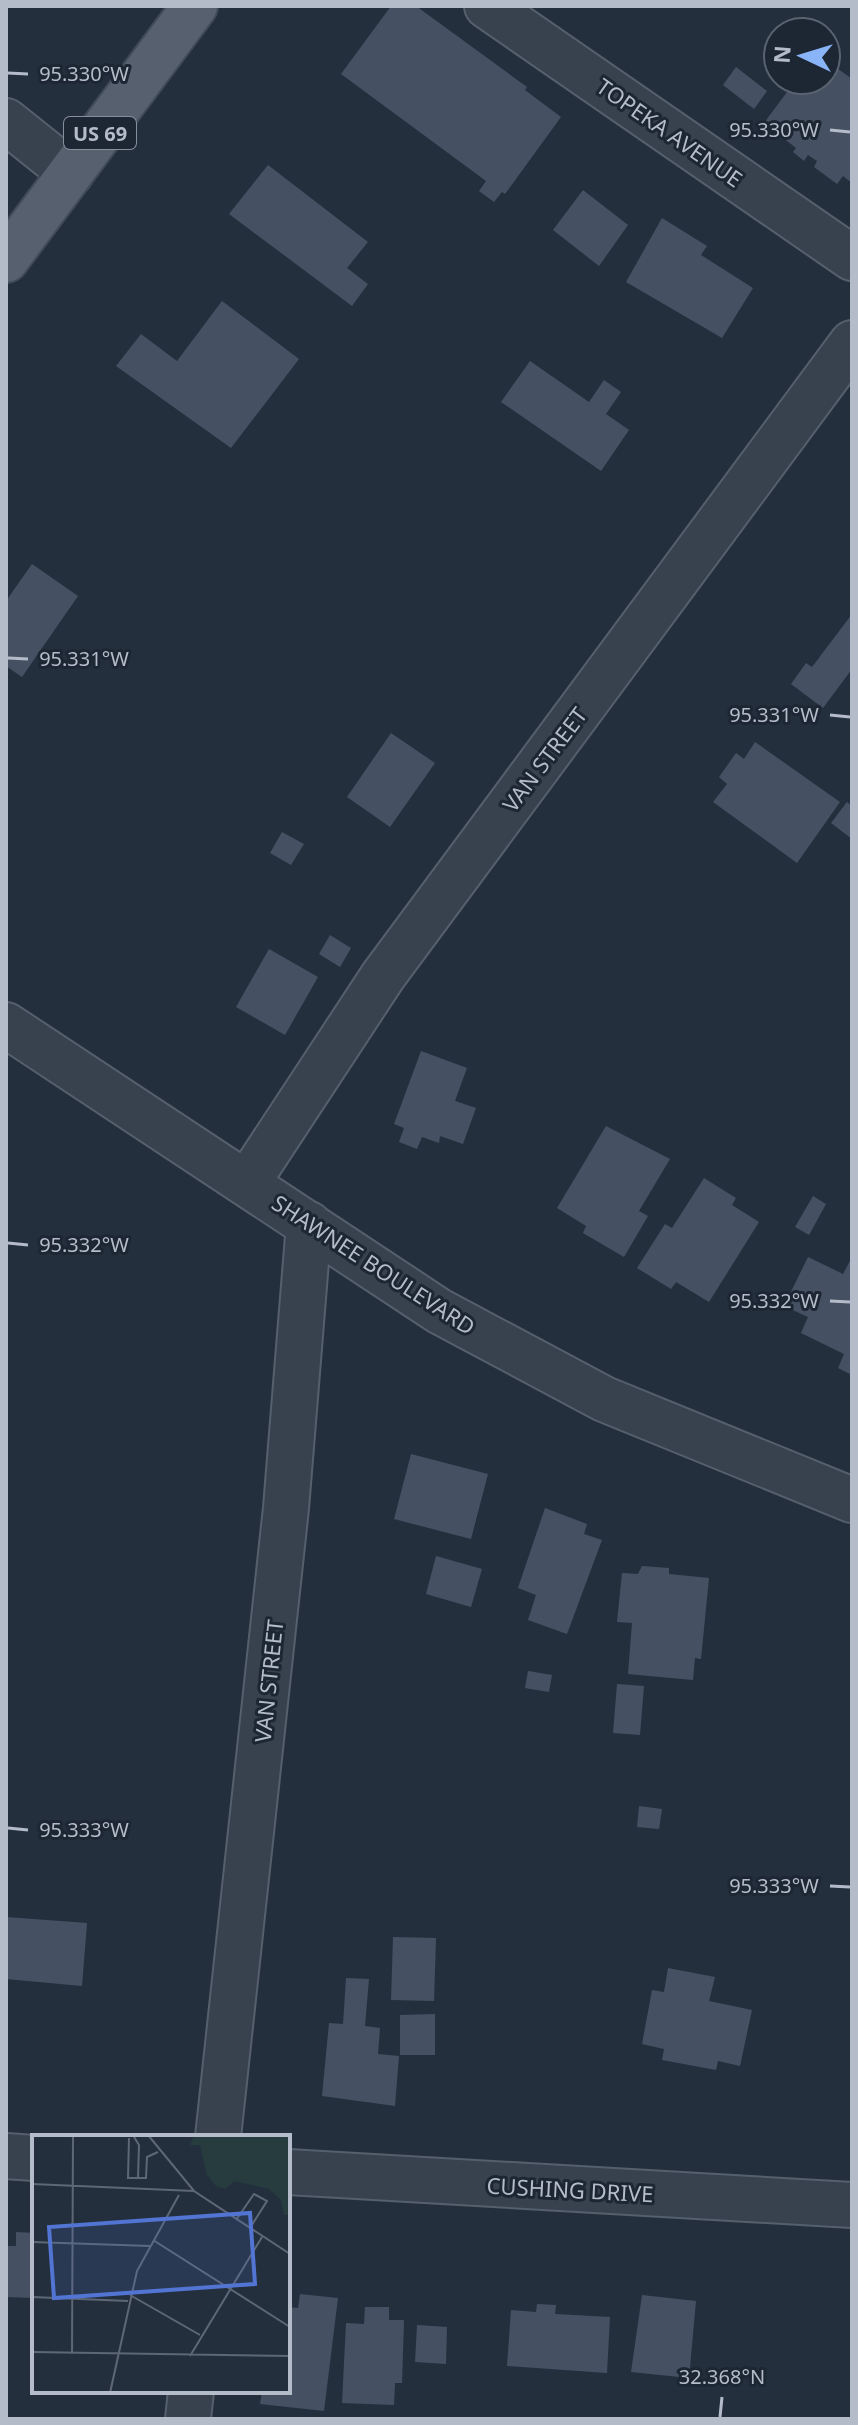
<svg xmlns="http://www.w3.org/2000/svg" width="858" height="2425" font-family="'Noto Sans',sans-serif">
  <rect width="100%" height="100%" fill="#242f3e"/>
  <!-- building -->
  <path fill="#455162" d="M 391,6 L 416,6 L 527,87 L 525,90 L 561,117 L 505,194 L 502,192 L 494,202 L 479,191 L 486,181 L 341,74 Z
    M 826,60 L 852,79 L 852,183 L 843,176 L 837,184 L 814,167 L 817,161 L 808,155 L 804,161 L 793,152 L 796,148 L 764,123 L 796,80 L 826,80 Z
    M 736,67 L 767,91 L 754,109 L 723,85 Z
    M 268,165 L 368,242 L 347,268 L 368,284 L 352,306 L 229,214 Z
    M 583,190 L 628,225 L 599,266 L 553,230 Z
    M 662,218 L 707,246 L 701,255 L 753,288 L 722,338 L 626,282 Z
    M 222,301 L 299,359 L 231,448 L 116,366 L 141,334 L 177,361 Z
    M 530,361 L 589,402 L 604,380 L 621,392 L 606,414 L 629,430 L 601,471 L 501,402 Z
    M 32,564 L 78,596 L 22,677 L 6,666 L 6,601 Z
    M 852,614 L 852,669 L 823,708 L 791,684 L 806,663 L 812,667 Z
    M 391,733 L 435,763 L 390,827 L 347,797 Z
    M 755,742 L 840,802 L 797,863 L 713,802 L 727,784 L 719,777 L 736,753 L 744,759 Z
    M 847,802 L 852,806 L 852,839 L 831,823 Z
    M 282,832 L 304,844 L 291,865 L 270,853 Z
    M 330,935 L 351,948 L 340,967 L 319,954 Z
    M 269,949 L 318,977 L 285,1035 L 236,1007 Z
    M 421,1051 L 467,1068 L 455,1101 L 476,1108 L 463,1144 L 440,1136 L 439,1143 L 422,1137 L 417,1149 L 399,1142 L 404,1128 L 394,1124 Z
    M 606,1126 L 670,1159 L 639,1211 L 648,1216 L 624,1257 L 583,1233 L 586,1226 L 557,1208 Z
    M 704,1178 L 736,1198 L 732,1205 L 759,1222 L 709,1302 L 676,1282 L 671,1289 L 637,1268 L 665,1224 L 672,1228 Z
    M 813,1196 L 826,1204 L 809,1235 L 795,1227 Z
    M 808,1257 L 843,1274 L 852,1257 L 852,1375 L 838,1368 L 844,1354 L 801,1333 L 808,1317 L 784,1306 Z
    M 411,1454 L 488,1474 L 471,1539 L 394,1519 Z
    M 545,1508 L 587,1524 L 584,1534 L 602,1540 L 567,1634 L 528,1620 L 536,1595 L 518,1588 Z
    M 436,1556 L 482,1569 L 471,1607 L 426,1594 Z
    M 642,1566 L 669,1568 L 669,1574 L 709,1578 L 701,1659 L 695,1658 L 693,1680 L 628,1674 L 632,1623 L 617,1622 L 622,1573 L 638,1574 Z
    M 528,1671 L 552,1675 L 549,1692 L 525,1688 Z
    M 617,1684 L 644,1686 L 640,1735 L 613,1733 Z
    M 639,1806 L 662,1809 L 659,1829 L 637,1827 Z
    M 6,1917 L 87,1923 L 82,1986 L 6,1979 Z
    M 393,1937 L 436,1938 L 434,2001 L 391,2000 Z
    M 668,1968 L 715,1977 L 709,2001 L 752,2010 L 740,2066 L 718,2061 L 716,2070 L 662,2060 L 664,2049 L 642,2044 L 652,1990 L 664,1992 Z
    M 346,1978 L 369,1979 L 365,2026 L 380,2028 L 378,2054 L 399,2056 L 395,2106 L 322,2096 L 329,2023 L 343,2024 Z
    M 435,2014 L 435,2055 L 400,2055 L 400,2015 Z
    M 16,2232 L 34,2233 L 34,2298 L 6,2297 L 6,2246 L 16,2246 Z
    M 300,2294 L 338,2298 L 324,2411 L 260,2404 L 262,2391 L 288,2391 L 288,2307 L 298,2308 Z
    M 642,2295 L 696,2301 L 689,2378 L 631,2372 Z
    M 537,2304 L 556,2305 L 555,2314 L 610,2317 L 607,2373 L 507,2366 L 511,2310 L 536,2312 Z
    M 365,2307 L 389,2307 L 389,2320 L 404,2320 L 402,2383 L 395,2383 L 394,2405 L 342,2403 L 346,2323 L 364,2324 Z
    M 417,2325 L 447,2327 L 446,2364 L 415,2362 Z"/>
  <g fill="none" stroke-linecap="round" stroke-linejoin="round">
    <!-- minor casing -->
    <g stroke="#565f6c" stroke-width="48">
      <path id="minor" d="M 487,6 L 852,258
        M 6,121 L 71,173
        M 6,1025 L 439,1311 L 604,1399 L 852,1500
        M 247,1183 L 383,976 L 852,343
        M 218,2137 L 286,1508 L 309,1224
        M 6,2156 L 34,2158
        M 288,2172 L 852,2205
        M 188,2419 L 191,2391"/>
    </g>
    <!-- major casing -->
    <g stroke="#414a57" stroke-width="48">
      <path id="major" d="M 6,260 L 195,6"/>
    </g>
    <!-- minor -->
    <use href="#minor" stroke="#38414e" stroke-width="44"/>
    <!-- major -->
    <use href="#major" stroke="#56606e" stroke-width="44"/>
  </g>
  <!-- ticks -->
  <path fill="none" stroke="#b4bcc9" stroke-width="3" d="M 8,73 L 28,74M 830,130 L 850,132M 8,658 L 28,659M 830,715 L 850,717M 8,1243 L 28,1245M 830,1301 L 850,1302M 8,1828 L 28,1830M 830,1886 L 850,1887M 720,2417 L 722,2397"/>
  <g text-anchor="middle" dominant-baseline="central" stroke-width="6" stroke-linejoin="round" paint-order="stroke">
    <!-- shield labels -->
    <rect fill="#1d2633" stroke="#878f9c" stroke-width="2" x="64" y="117" width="72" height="32" rx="6"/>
    <g font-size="20" font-weight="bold" fill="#b4bcc9">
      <text x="100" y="133">US 69</text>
    </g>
    <!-- street labels -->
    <g font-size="22" fill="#b4bcc9" stroke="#1d2633">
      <text transform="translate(670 132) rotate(35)">TOPEKA AVENUE</text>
      <text transform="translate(544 759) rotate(-53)">VAN STREET</text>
      <text transform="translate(374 1264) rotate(33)">SHAWNEE BOULEVARD</text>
      <text transform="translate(268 1681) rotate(-84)">VAN STREET</text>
      <text transform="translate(570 2189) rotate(3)">CUSHING DRIVE</text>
    </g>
  </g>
  <!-- overview -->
  <g transform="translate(32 2135)">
    <rect width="258" height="258" fill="#242f3e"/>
    <path d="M 162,0 L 258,0 L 258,80 L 252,80 L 249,65 L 237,54 L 202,46 L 193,54 L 184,51 L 175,40 L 168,10 L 158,10 Z" fill="#263c3f"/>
    <path fill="none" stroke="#5e6776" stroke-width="2" d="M 76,0 L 107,0M 116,0 L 162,56 L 258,119M 102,2 L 107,10 L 106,43M 97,3 L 96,43 L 114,43 L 115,22 L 126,17M 0,49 L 162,56M 204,85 L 222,59 L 235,66 L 218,93M 121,105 L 258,192M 0,107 L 118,111M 98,160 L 168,200M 0,162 L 96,166M 0,217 L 258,221M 40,219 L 41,0M 158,221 L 230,102M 78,258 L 105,136 L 147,60"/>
    <path fill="#5274d3" fill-opacity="0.15" stroke="#5274d3" stroke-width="4" d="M 218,78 L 223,149 L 22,163 L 17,92 Z"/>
    <rect width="258" height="258" fill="none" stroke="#b4bcc9" stroke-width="4"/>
  </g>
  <g font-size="20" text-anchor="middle" fill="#b4bcc9" stroke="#1d2633" stroke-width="6" stroke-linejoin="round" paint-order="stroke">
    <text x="84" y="81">95.330°W</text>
    <text x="774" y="137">95.330°W</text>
    <text x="84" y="666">95.331°W</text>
    <text x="774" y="722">95.331°W</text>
    <text x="84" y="1252">95.332°W</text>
    <text x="774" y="1308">95.332°W</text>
    <text x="84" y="1837">95.333°W</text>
    <text x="774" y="1893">95.333°W</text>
    <text x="722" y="2384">32.368°N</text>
  </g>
  <!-- border -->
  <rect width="858" height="2425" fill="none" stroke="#b4bcc9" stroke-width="16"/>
  <!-- north arrow -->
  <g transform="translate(802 56) rotate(274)"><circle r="38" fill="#1d2633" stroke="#59626f" stroke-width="2"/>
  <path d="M0-6L14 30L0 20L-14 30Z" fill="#8ab4f8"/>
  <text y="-12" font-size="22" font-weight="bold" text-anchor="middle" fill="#b4bcc9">N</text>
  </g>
</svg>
